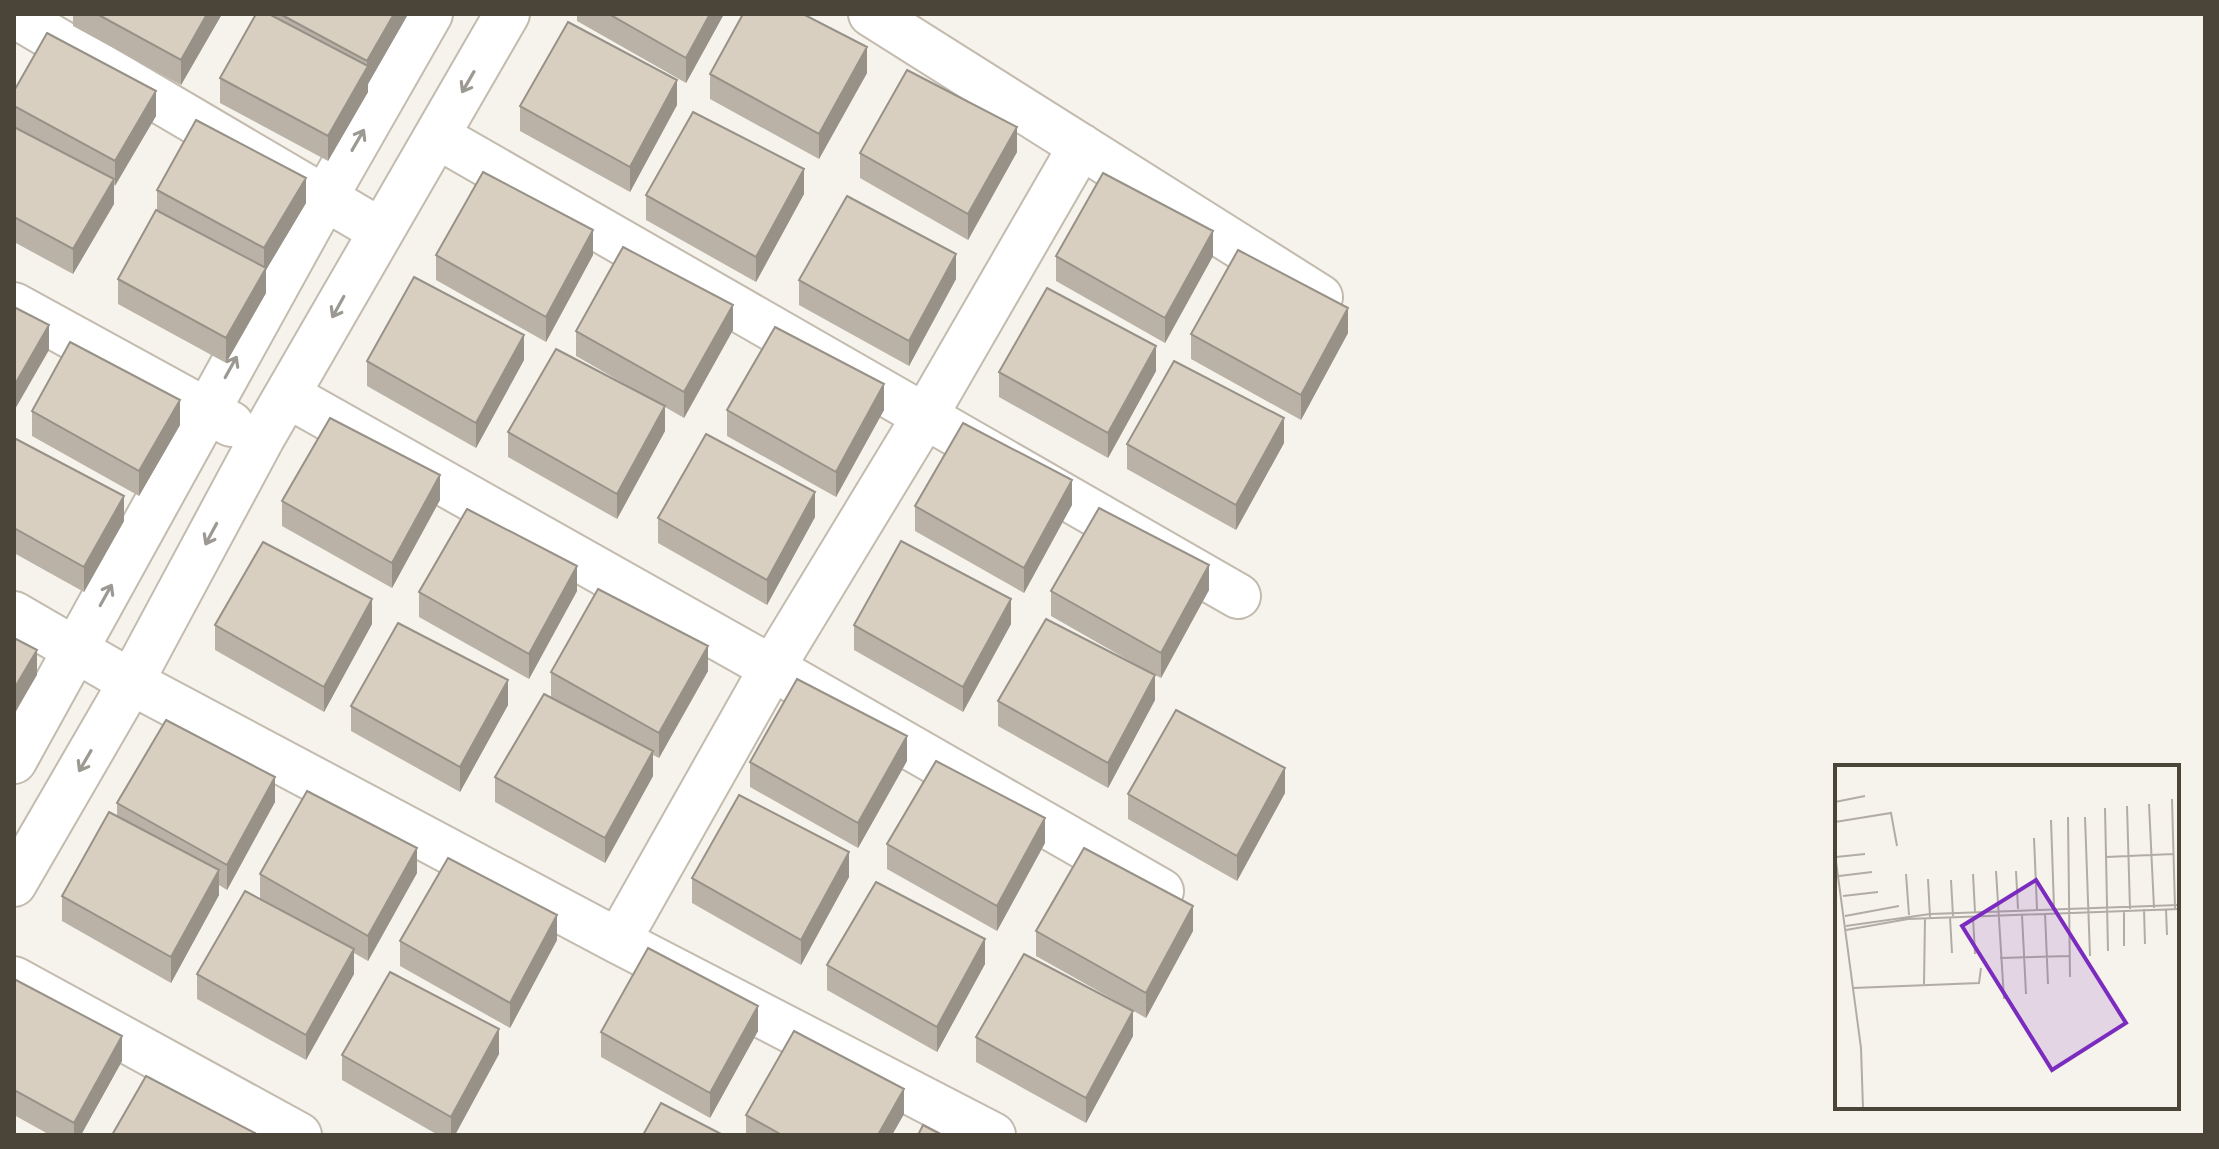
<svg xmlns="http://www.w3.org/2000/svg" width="2219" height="1149" font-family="'Work Sans',sans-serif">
  <rect width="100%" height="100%" fill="#f6f3ec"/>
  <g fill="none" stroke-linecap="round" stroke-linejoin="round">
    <!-- minor casing -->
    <g stroke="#c2bbae" stroke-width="48">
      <path id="minor" d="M 871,14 L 1320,297
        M 14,15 L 381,231
        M 437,136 L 1238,596
        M 14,305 L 231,424
        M 289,396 L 772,668 L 1161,891
        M 14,614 L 131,682 L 618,941 L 993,1135
        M 14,761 L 326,196 L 430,14
        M 14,884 L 131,682 L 262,438 L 507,14
        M 618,941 L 772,668 L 925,416 L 1081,146
        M 14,979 L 299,1135"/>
    </g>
    <!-- minor -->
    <use href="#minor" stroke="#fff" stroke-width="44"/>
  </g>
  <!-- wall -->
  <path fill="#bab2a6" d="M 73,14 L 222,14 L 181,85 L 73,26 Z
    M 256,14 L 407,14 L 407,16 L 368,84 L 368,92 L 328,161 L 220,103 L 220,78 Z
    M 577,14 L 724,14 L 686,83 L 577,21 Z
    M 867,73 L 819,159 L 710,99 L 710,74 Z
    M 14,91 L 156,116 L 114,186 L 114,204 L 73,274 L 14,242 Z
    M 677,105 L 630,192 L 520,131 L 520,106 Z
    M 1017,152 L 968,240 L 860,178 L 860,153 Z
    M 157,190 L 306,203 L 266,270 L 266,293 L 226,363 L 118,304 L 118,279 L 157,210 Z
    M 804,194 L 756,282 L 646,220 L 646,195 Z
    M 436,255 L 593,255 L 546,342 L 436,280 Z
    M 1056,256 L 1213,256 L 1165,343 L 1056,281 Z
    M 956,279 L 909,366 L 799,305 L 799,280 Z
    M 733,330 L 684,418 L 665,407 L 665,431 L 617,519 L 508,457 L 508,432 L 637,391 L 576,356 L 576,331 Z
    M 1348,333 L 1301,420 L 1191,359 L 1191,334 Z
    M 524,360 L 476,448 L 367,386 L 367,361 Z
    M 1156,371 L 1108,458 L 999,397 L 999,372 Z
    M 727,410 L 884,410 L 836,497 L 727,436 Z
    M 32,411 L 180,425 L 139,496 L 32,436 Z
    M 14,442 L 124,521 L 84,592 L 14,553 Z
    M 1284,443 L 1236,530 L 1127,469 L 1127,444 Z
    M 440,500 L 392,588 L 282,526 L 282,501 Z
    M 1072,505 L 1024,593 L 915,531 L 915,506 Z
    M 815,517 L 767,605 L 658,543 L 658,518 Z
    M 1209,590 L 1161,678 L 1155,675 L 1155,700 L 1108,788 L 998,726 L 998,701 L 1149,672 L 1051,616 L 1051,591 Z
    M 577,591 L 529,679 L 419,617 L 419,592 Z
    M 372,624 L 324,712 L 215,650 L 215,625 Z
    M 1011,624 L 963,712 L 854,650 L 854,625 Z
    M 708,671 L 659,758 L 653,755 L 653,776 L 605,863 L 495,802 L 495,777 L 551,697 L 551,672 Z
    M 508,705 L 460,792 L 351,731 L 351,706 Z
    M 907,761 L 858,848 L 750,787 L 750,762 Z
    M 1285,793 L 1237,881 L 1128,819 L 1128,794 Z
    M 275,802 L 227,890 L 219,885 L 219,895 L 171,983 L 62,921 L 62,896 L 117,816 L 117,803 Z
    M 1045,843 L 997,931 L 887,869 L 887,844 Z
    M 417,873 L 368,961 L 354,953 L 354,974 L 306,1060 L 197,999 L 197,974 L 260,899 L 260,874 Z
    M 849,877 L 801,965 L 692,903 L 692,878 Z
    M 1036,931 L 1193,931 L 1146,1018 L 1036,956 Z
    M 557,940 L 510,1028 L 400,966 L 400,941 Z
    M 985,964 L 937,1052 L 827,990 L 827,965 Z
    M 14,979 L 122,1061 L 81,1135 L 50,1135 L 14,1115 Z
    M 758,1031 L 710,1118 L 601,1057 L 601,1032 Z
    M 1133,1036 L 1086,1123 L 976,1062 L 976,1037 Z
    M 499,1054 L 455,1135 L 438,1135 L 342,1080 L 342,1055 Z
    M 904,1114 L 892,1135 L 746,1135 L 746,1115 Z"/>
  <!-- shaded-wall -->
  <path fill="#979187" d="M 207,14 L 222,14 L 181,85 L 181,60 Z
    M 394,14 L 407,14 L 407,16 L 368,84 L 368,92 L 328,161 L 328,136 L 367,69 L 367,61 Z
    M 710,14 L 724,14 L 686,83 L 686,58 Z
    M 867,47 L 867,73 L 819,159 L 819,134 Z
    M 677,80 L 677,105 L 630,192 L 630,167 Z
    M 156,91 L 156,116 L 115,186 L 115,161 Z
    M 1017,127 L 1017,152 L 968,240 L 968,214 Z
    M 804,169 L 804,194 L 756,282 L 756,257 Z
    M 306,178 L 306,203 L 266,270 L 266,293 L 226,363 L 226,338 L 264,271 L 264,248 Z
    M 114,179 L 114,204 L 73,274 L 73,249 Z
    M 593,230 L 593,255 L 546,342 L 546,317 Z
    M 1213,231 L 1213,256 L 1165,343 L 1165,318 Z
    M 956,254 L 956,279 L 909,366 L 909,341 Z
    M 733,305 L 733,330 L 684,418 L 684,392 Z
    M 1348,308 L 1348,333 L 1301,420 L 1301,395 Z
    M 49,325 L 49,350 L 14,411 L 14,386 Z
    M 524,335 L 524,360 L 476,448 L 476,423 Z
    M 1156,346 L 1156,371 L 1108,458 L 1108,433 Z
    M 884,384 L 884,410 L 836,497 L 836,472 Z
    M 180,400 L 180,425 L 139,496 L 139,471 Z
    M 665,406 L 665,431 L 617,519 L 617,494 Z
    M 1284,418 L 1284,443 L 1236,530 L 1236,505 Z
    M 440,475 L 440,500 L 392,588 L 392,563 Z
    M 1072,480 L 1072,505 L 1024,593 L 1024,568 Z
    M 815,492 L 815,517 L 767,605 L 767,580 Z
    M 124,496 L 124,521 L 84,592 L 84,567 Z
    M 1209,565 L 1209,590 L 1161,678 L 1161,653 Z
    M 577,566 L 577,591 L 529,679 L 529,654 Z
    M 372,599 L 372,624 L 324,712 L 324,687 Z
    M 1011,599 L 1011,624 L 963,712 L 963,687 Z
    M 708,646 L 708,671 L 659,758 L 659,733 Z
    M 37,650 L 37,675 L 14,714 L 14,689 Z
    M 1155,675 L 1155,700 L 1108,788 L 1108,763 Z
    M 508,680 L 508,705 L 460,792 L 460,767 Z
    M 907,736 L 907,761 L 858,848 L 858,823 Z
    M 653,751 L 653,776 L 605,863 L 605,838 Z
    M 1285,768 L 1285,793 L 1237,881 L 1237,856 Z
    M 275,777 L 275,802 L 227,890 L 227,865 Z
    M 1045,818 L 1045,843 L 997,931 L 997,906 Z
    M 417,848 L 417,873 L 368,961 L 368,936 Z
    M 849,852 L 849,877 L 801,965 L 801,940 Z
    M 219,870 L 219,895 L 171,983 L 171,957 Z
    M 1193,906 L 1193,931 L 1146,1018 L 1146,993 Z
    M 557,915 L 557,940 L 510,1028 L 510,1003 Z
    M 985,939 L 985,964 L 937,1052 L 937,1027 Z
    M 354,949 L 354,974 L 306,1060 L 306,1035 Z
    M 758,1006 L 758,1031 L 710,1118 L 710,1093 Z
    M 1133,1011 L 1133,1036 L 1086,1123 L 1086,1098 Z
    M 499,1029 L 499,1054 L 455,1135 L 451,1135 L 451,1117 Z
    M 122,1036 L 122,1061 L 81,1135 L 74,1135 L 74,1123 Z
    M 904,1089 L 904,1114 L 892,1135 L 878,1135 Z"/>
  <!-- building -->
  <path fill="#d8cfc1" stroke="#979187" stroke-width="2" d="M 97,14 L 207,14 L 181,60 Z
    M 256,14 L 269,14 L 368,66 L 328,136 L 220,78 Z
    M 280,14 L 394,14 L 367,61 Z
    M 609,14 L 710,14 L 686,58 Z
    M 743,14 L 803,14 L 867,47 L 819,134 L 710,74 Z
    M 568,22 L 677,80 L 630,167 L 520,106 Z
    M 47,33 L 156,91 L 115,161 L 14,106 L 14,91 Z
    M 907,70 L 1017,127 L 968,214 L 860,153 Z
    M 693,112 L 804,169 L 756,257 L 646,195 Z
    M 196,120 L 306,178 L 264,248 L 157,190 Z
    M 14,127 L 114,179 L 73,249 L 14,217 Z
    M 483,172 L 593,230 L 546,317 L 436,255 Z
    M 1103,173 L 1213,231 L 1165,318 L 1056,256 Z
    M 847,196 L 956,254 L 909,341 L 799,280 Z
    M 156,210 L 266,268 L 226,338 L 118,279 Z
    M 623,247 L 733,305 L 684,392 L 576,331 Z
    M 1238,250 L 1348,308 L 1301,395 L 1191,334 Z
    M 414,277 L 524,335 L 476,423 L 367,361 Z
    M 1047,288 L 1156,346 L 1108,433 L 999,372 Z
    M 14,307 L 49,325 L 14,386 Z
    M 775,327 L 884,384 L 836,472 L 727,410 Z
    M 70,342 L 180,400 L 139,471 L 32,411 Z
    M 556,349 L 665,406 L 617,494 L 508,432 Z
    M 1174,361 L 1284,418 L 1236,505 L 1127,444 Z
    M 330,418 L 440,475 L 392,563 L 282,501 Z
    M 963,423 L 1072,480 L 1024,568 L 915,506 Z
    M 706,434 L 815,492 L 767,580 L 658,518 Z
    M 16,439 L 124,496 L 84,567 L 14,528 L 14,442 Z
    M 1099,508 L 1209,565 L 1161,653 L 1051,591 Z
    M 467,509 L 577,566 L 529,654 L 419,592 Z
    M 901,541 L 1011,599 L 963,687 L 854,625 Z
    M 263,542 L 372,599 L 324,687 L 215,625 Z
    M 598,589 L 708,646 L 659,733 L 551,672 Z
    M 1046,619 L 1155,675 L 1108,763 L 998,701 Z
    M 398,623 L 508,680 L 460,767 L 351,706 Z
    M 14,638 L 37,650 L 14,689 Z
    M 797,679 L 907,736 L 858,823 L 750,762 Z
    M 544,694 L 653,751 L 605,838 L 495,777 Z
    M 1176,710 L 1285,768 L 1237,856 L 1128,794 Z
    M 166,720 L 275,777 L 227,865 L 117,803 Z
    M 936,761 L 1045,818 L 997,906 L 887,844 Z
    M 307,791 L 417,848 L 368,936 L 260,874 Z
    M 739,795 L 849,852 L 801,940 L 692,878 Z
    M 109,812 L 219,870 L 171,957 L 62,896 Z
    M 1084,848 L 1193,906 L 1146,993 L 1036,931 Z
    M 448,858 L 557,915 L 510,1003 L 400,941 Z
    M 876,882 L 985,939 L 937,1027 L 827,965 Z
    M 245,891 L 354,949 L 306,1035 L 197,974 Z
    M 648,948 L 758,1006 L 710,1093 L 601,1032 Z
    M 1024,954 L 1133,1011 L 1086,1098 L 976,1037 Z
    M 390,972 L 499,1029 L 451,1117 L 342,1055 Z
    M 14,979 L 122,1036 L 74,1123 L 14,1090 Z
    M 794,1031 L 904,1089 L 878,1135 L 782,1135 L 746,1115 Z
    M 146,1076 L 255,1133 L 254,1135 L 112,1135 Z
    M 661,1103 L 723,1135 L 643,1135 Z
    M 923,1125 L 942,1135 L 918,1135 Z"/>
  <!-- one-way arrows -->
  <defs><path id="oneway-shaft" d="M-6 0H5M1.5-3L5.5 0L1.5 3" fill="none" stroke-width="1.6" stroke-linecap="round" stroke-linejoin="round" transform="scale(2)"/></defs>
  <g stroke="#9c9892">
    <use href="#oneway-shaft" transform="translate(468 82) rotate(120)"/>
    <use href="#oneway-shaft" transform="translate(358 140) rotate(-60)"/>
    <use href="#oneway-shaft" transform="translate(338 307) rotate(119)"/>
    <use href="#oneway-shaft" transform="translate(231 367) rotate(-61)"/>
    <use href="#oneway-shaft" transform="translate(211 534) rotate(118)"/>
    <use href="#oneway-shaft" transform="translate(106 595) rotate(-61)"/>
    <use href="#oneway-shaft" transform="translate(85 761) rotate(120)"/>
  </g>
  <!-- overview -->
  <g transform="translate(1835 765)">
    <rect width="344" height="344" fill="#f6f3ec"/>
    <path fill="none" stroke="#b2ada4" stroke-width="2" d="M 337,34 L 340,143M 0,37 L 30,31M 314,39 L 319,143M 292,41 L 295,144M 270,43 L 273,186M 233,52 L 235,212M 250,52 L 255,191M 216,55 L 219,143M 0,57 L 56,48 L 62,81M 199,73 L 202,144M 0,89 L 26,283 L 28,343M 1,92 L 30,89M 271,92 L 338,89M 161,106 L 169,234M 181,106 L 183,144M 71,109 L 74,150M 138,109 L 140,147M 4,111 L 37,107M 93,114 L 95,152M 116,115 L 118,151M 8,131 L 43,127M 309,144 L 310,179M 331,144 L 332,170M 289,145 L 289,181M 210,148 L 213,219M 187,150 L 191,229M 10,151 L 64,141M 115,152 L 117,188M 138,152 L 140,189M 11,161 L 95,149 L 344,140M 11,165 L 73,154 L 344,144M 165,193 L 235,191M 89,219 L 90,153M 18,223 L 144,218 L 146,203"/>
    <path fill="#7b2cbf" fill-opacity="0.15" stroke="#7b2cbf" stroke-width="4" d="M 201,115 L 291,258 L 217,305 L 127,161 Z"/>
    <rect width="344" height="344" fill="none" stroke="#4b4439" stroke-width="4"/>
  </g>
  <!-- border -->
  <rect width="2219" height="1149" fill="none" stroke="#4b4439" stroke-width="32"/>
</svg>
